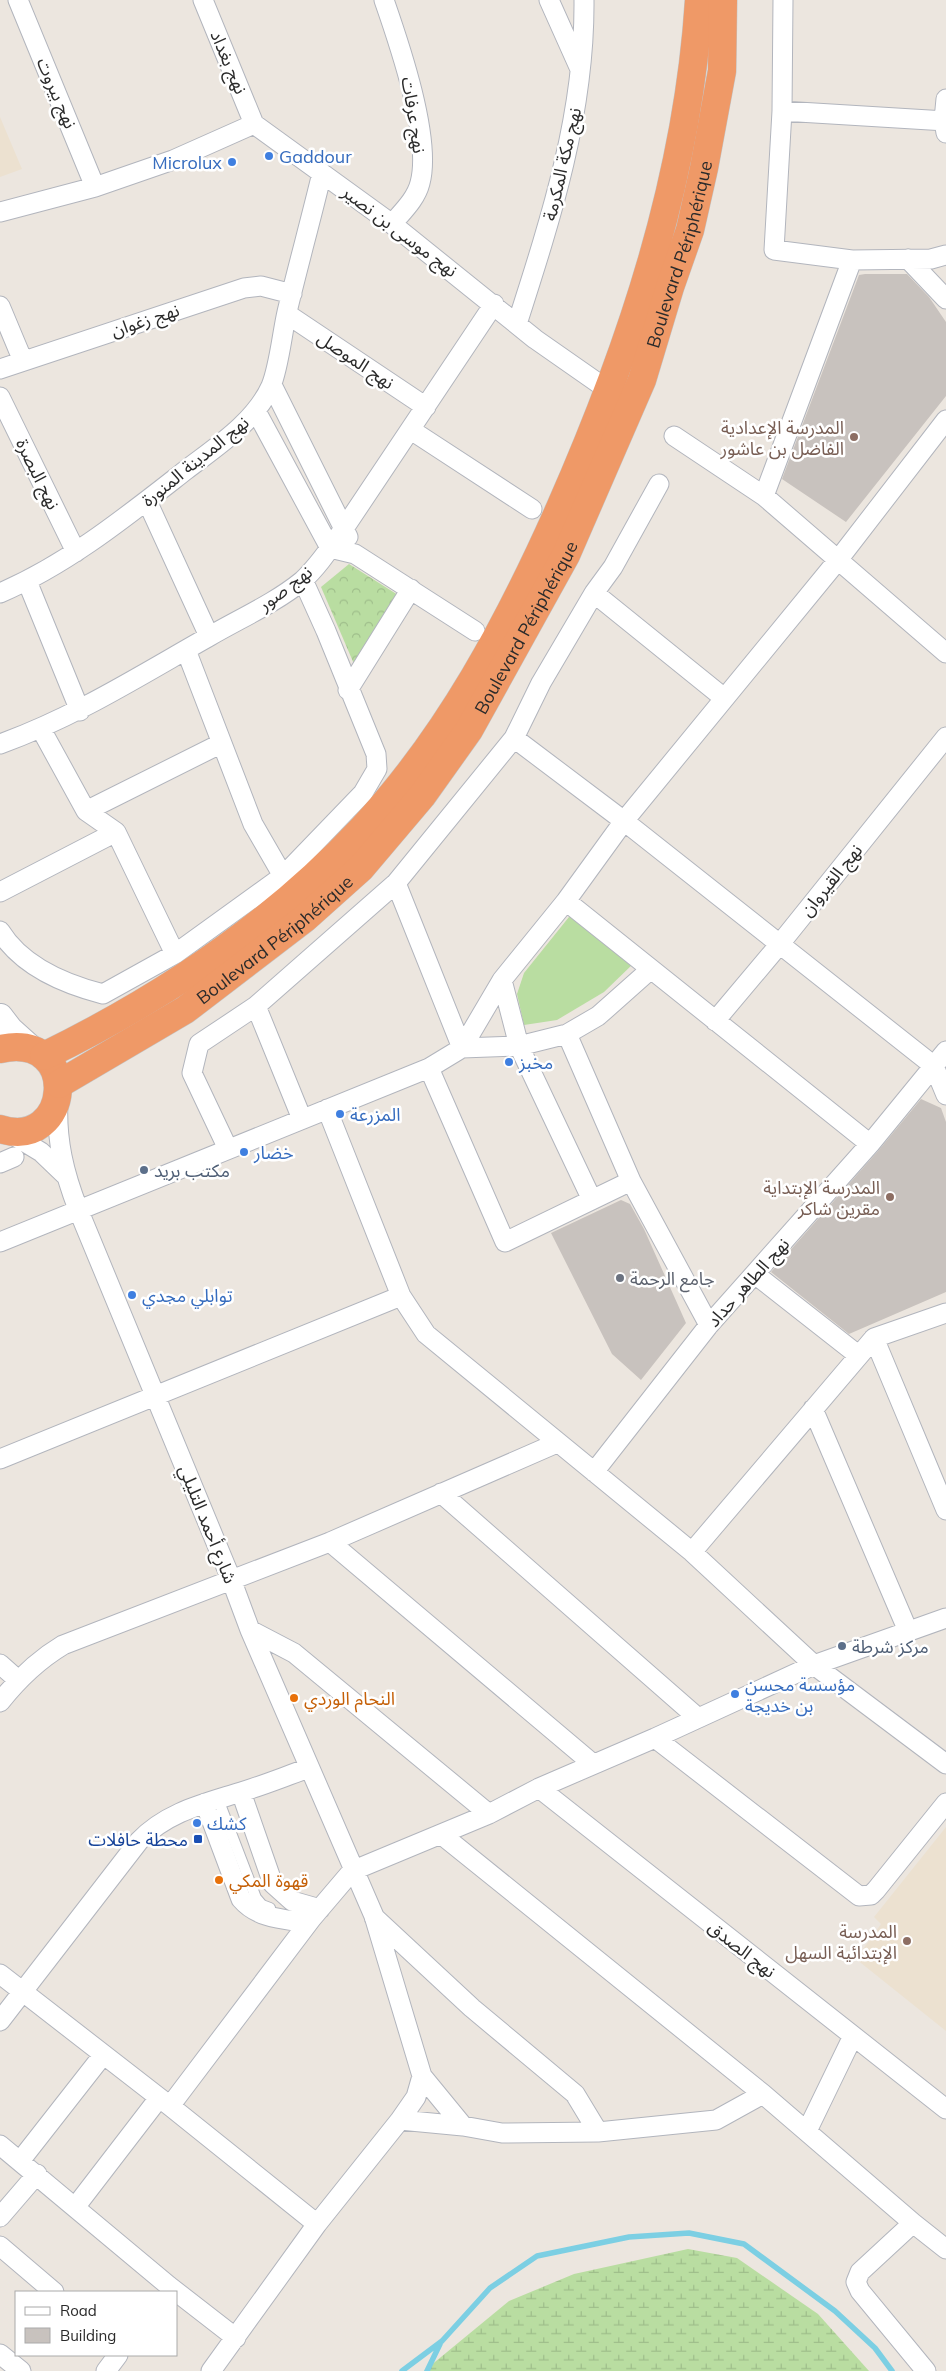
<svg xmlns="http://www.w3.org/2000/svg" width="946" height="2371" font-family="Mulish,'Noto Sans Arabic',sans-serif">
  <defs>
    <pattern id="forest-crowns" width="20" height="18" patternUnits="userSpaceOnUse" patternTransform="scale(1.25)"><rect width="20" height="18" fill="#b9dda1"/><path d="M2 6a3 3 0 1 1 6 0M12 15a3 3 0 1 1 6 0" fill="none" stroke="#9fbe8b"/></pattern>
    <pattern id="wetland-marsh" width="20" height="14" patternUnits="userSpaceOnUse" patternTransform="scale(1.25)"><rect width="20" height="14" fill="#b9dda1"/><path d="M1 5h8M5 5V1M11 12h8M15 12V8" fill="none" stroke="#9fbe8b"/></pattern>
  </defs>
  <rect width="100%" height="100%" fill="#ece6df"/>
  <!-- education -->
  <path fill="#ece1d0" d="M 0,117 L 22,169 L 0,177 Z
    M 946,1827 L 946,2031 L 856,1959 L 881,1924 L 874,1917 Z"/>
  <!-- grass -->
  <path fill="#b9dda1" d="M 573,912 L 635,962 L 604,992 L 557,1020 L 524,1025 L 517,994 L 524,973 Z"/>
  <!-- forest -->
  <path fill="url(#forest-crowns)" d="M 349,564 L 398,595 L 354,664 L 321,587 Z"/>
  <!-- wetland -->
  <path fill="url(#wetland-marsh)" d="M 688,2249 L 737,2258 L 818,2314 L 869,2371 L 424,2371 L 509,2301 L 574,2274 Z"/>
  <g fill="none" stroke-linecap="round" stroke-linejoin="round">
    <!-- stream -->
    <path stroke="#7ccfe3" stroke-width="5.5" d="M 402,2371 L 442,2341 L 490,2288 L 537,2256 L 629,2237 L 689,2233 L 744,2244 L 835,2311 L 875,2348 L 892,2371
      M 427,2371 L 440,2344"/>
  </g>
  <!-- building -->
  <path fill="#c8c2be" d="M 865,274 L 907,274 L 929,297 L 946,322 L 946,396 L 846,522 L 782,479 L 859,275 Z
    M 921,1099 L 941,1108 L 946,1122 L 946,1292 L 849,1334 L 771,1272 L 878,1151 Z
    M 621,1200 L 630,1204 L 644,1229 L 686,1323 L 641,1380 L 612,1354 L 551,1233 Z"/>
  <g fill="none" stroke-linecap="round" stroke-linejoin="round">
    <!-- lane casing -->
    <g stroke="#b2b5bd" stroke-width="12">
      <path id="lane" d="M 218,1799 L 256,1898 L 262,1905 L 270,1908"/>
    </g>
    <!-- street casing -->
    <g stroke="#b2b5bd" stroke-width="21">
      <path id="street" d="M 18,0 L 95,187
        M 203,0 L 254,124
        M 384,0 C 399,43 432,139 420,183 C 416,199 403,211 392,224
        M 549,0 L 579,67
        M 783,0 L 782,111 L 774,250 L 852,260 L 931,259 L 946,255
        M 782,111 L 946,121
        M 946,133 L 944,120 L 946,99
        M 0,212 L 95,187 L 173,160 L 254,124 L 392,224 L 535,339 L 598,383
        M 908,259 L 946,299
        M 0,306 L 23,361
        M 287,314 L 426,407
        M 517,324 C 551,218 585,113 584,0
        M 0,369 L 244,288 L 261,286 L 292,294
        M 272,385 L 348,537
        M 0,397 L 76,552
        M 256,411 L 330,548 L 355,554 L 475,631
        M 411,430 L 532,509
        M 674,436 L 764,496 L 946,653
        M 764,496 L 852,260
        M 147,501 L 209,636
        M 27,581 L 80,711
        M 0,593 C 68,564 127,516 186,470 C 216,447 255,422 271,386 C 279,367 282,334 287,312 C 298,266 311,219 322,173
        M 594,593 L 724,698
        M 186,650 L 253,824 L 283,876
        M 348,690 L 411,589
        M 41,729 L 86,811 L 116,832
        M 514,738 L 624,821 L 934,1066 L 946,1095
        M 0,744 C 75,717 141,675 210,636 C 241,618 275,603 302,581 C 319,566 332,545 345,527 L 494,304
        M 86,811 L 220,744
        M 396,883 L 462,1048
        M 0,892 L 116,832 L 175,954
        M 566,901 L 870,1144
        M 0,931 C 21,965 64,984 103,994 L 175,954 L 283,876 L 363,793 L 377,769 L 376,754 L 326,631 L 303,580
        M 502,980 L 519,1046 L 592,1200
        M 256,1006 L 302,1119
        M 715,1021 L 779,945 L 946,737
        M 567,1034 L 598,1016 L 651,969
        M 462,1048 L 502,980 L 566,901 L 624,821 L 838,560 L 946,420
        M 429,1068 L 505,1242 L 631,1181
        M 58,1101 C 56,1140 64,1173 78,1209 L 231,1579 L 250,1630 L 374,1916 L 422,2076 L 463,2126
        M 327,1109 L 401,1296 L 426,1334 L 692,1552 L 814,1665 L 946,1764
        M 8,1132 L 41,1152 L 65,1175
        M 228,1149 L 192,1073 L 199,1044 L 256,1006 L 396,883 L 514,738 L 541,683 L 594,593 L 613,567 L 659,484
        M 0,1163 L 14,1157
        M 0,1242 L 429,1068 L 462,1048 L 519,1046 L 567,1034 L 631,1181 L 709,1325
        M 756,1275 L 858,1355
        M 874,1338 L 946,1510
        M 813,1409 L 908,1631
        M 0,1459 L 401,1296
        M 594,1472 L 709,1325 L 870,1144 L 946,1051
        M 441,1493 L 698,1718
        M 330,1542 L 593,1764
        M 692,1552 L 874,1338 L 946,1313
        M 250,1630 L 294,1653 L 489,1814
        M 0,1664 L 18,1680
        M 0,1702 C 19,1678 38,1660 63,1645 L 330,1542 L 557,1443
        M 655,1738 L 859,1896 L 871,1895 L 876,1890 L 946,1803
        M 539,1788 L 946,2109
        M 241,1792 L 273,1884 L 292,1901 L 320,1909
        M 205,1803 L 241,1899 C 258,1919 284,1919 308,1923
        M 442,1835 L 763,2094 L 913,2223 L 946,2249
        M 374,1917 L 472,2008 L 575,2094 L 598,2132
        M 0,1974 L 170,2106 L 317,2224
        M 0,2021 L 139,1841 C 167,1812 203,1804 241,1792 C 264,1785 286,1776 309,1768
        M 170,2106 L 312,1918 L 352,1871 L 489,1814 L 539,1788 L 655,1738 L 814,1665 L 946,1618
        M 400,2120 L 463,2126 L 502,2133 L 598,2132 L 716,2120 L 763,2094
        M 807,2131 L 853,2036
        M 0,2145 L 169,2286 L 236,2338
        M 20,2161 L 103,2055
        M 76,2206 L 159,2098
        M 0,2217 L 37,2174
        M 913,2223 L 860,2272 L 856,2282 L 860,2291 L 926,2371
        M 0,2246 L 54,2292
        M 0,2354 L 21,2371
        M 106,2371 L 118,2355
        M 211,2371 L 317,2224 L 400,2120 L 416,2097 L 422,2076"/>
    </g>
    <!-- secondary casing -->
    <g stroke="#b2b5bd" stroke-width="28">
      <path id="secondary" d="M 0,1017 L 10,1030 L 30,1048"/>
    </g>
    <!-- highway casing -->
    <g stroke="#c4c4c4" stroke-width="29">
      <g id="highway">
        <path d="M 0,1049 C 83,1031 71,1152 0,1129"/>
        <path d="M 44,1056 C 161,999 272,925 362,829 C 448,737 509,623 560,508 C 631,347 688,177 699,0"/>
        <path id="s1" d="M 59,1084 L 185,1010 L 304,919 L 361,868 L 422,796 L 469,730 L 566,555 L 642,380 L 670,287 L 690,230 L 704,168 L 722,71 L 723,0"/>
      </g>
    </g>
    <!-- lane -->
    <use href="#lane" stroke="#fff" stroke-width="10"/>
    <!-- street -->
    <use href="#street" stroke="#fff" stroke-width="19"/>
    <!-- secondary -->
    <use href="#secondary" stroke="#fff" stroke-width="26"/>
    <!-- highway -->
    <use href="#highway" stroke="#ef9967" stroke-width="28"/>
  </g>
  <!-- markers -->
  <g fill="#3f7fe0" stroke="#fff" stroke-width="2">
    <circle cx="269" cy="156" r="5"/>
    <circle cx="232" cy="162" r="5"/>
    <circle cx="509" cy="1062" r="5"/>
    <circle cx="340" cy="1114" r="5"/>
    <circle cx="244" cy="1152" r="5"/>
    <circle cx="132" cy="1295" r="5"/>
    <circle cx="735" cy="1694" r="5"/>
    <circle cx="197" cy="1823" r="5"/>
  </g>
  <g fill="#8d6e63" stroke="#fff" stroke-width="2">
    <circle cx="854" cy="437" r="5"/>
    <circle cx="890" cy="1197" r="5"/>
    <circle cx="907" cy="1941" r="5"/>
  </g>
  <g fill="#5c6f8a" stroke="#fff" stroke-width="2">
    <circle cx="144" cy="1170" r="5"/>
    <circle cx="842" cy="1646" r="5"/>
  </g>
  <circle fill="#6b7280" stroke="#fff" stroke-width="2" cx="620" cy="1278" r="5"/>
  <g fill="#e8710a" stroke="#fff" stroke-width="2">
    <circle cx="294" cy="1698" r="5"/>
    <circle cx="219" cy="1880" r="5"/>
  </g>
  <rect fill="#1a4fb4" stroke="#fff" stroke-width="2" x="193" y="1834" width="10" height="10" rx="2.5"/>
  <g text-anchor="middle" dominant-baseline="central" stroke-width="5" stroke-linejoin="round" paint-order="stroke">
    <!-- street labels -->
    <g font-size="18" fill="#2b2b2b" stroke="#fff">
      <text transform="translate(229 62) rotate(67)">نهج بغداد</text>
      <text transform="translate(57 93) rotate(67)">نهج بيروت</text>
      <text transform="translate(414 115) rotate(81)">نهج عرفات</text>
      <text transform="translate(562 164) rotate(-77)">نهج مكة المكرمة</text>
      <text transform="translate(400 231) rotate(37)">نهج موسى بن نصير</text>
      <text stroke="none"><textPath href="#s1" startOffset="1070">Boulevard Périphérique</textPath></text>
      <text transform="translate(145 320) rotate(-18)">نهج زغوان</text>
      <text transform="translate(356 360) rotate(34)">نهج الموصل</text>
      <text transform="translate(195 461) rotate(-39)">نهج المدينة المنورة</text>
      <text transform="translate(38 474) rotate(64)">نهج البصرة</text>
      <text transform="translate(285 588) rotate(-37)">نهج صور</text>
      <text stroke="none"><textPath href="#s1" startOffset="665">Boulevard Périphérique</textPath></text>
      <text transform="translate(831 880) rotate(-51)">نهج القيروان</text>
      <text stroke="none"><textPath href="#s1" startOffset="260">Boulevard Périphérique</textPath></text>
      <text transform="translate(748 1282) rotate(-48)">نهج الطاهر حداد</text>
      <text transform="translate(208 1524) rotate(68)">شارع أحمد التليلي</text>
      <text transform="translate(742 1949) rotate(38)">نهج الصدق</text>
    </g>
    <!-- shop labels -->
    <g font-size="18" fill="#366cbe" stroke="#fff" text-anchor="start">
      <text x="279" y="156">Gaddour</text>
      <text x="222" y="162" text-anchor="end">Microlux</text>
      <text x="519" y="1062">مخبز</text>
      <text x="350" y="1114">المزرعة</text>
      <text x="254" y="1152">خضار</text>
      <text x="142" y="1295">توابلي مجدي</text>
      <text x="745" y="1684">مؤسسة محسن<tspan x="745" dy="21">بن خديجة</tspan></text>
      <text x="207" y="1823">كشك</text>
    </g>
    <!-- education labels -->
    <g font-size="18" fill="#785e54" stroke="#fff" text-anchor="end">
      <text x="844" y="427">المدرسة الإعدادية<tspan x="844" dy="21">الفاضل بن عاشور</tspan></text>
      <text x="880" y="1187">المدرسة الإبتداية<tspan x="880" dy="21">مقرين شاكر</tspan></text>
      <text x="897" y="1931">المدرسة<tspan x="897" dy="21">الإبتدائية السهل</tspan></text>
    </g>
    <!-- service labels -->
    <g font-size="18" fill="#4e5e75" stroke="#fff" text-anchor="start">
      <text x="154" y="1170">مكتب بريد</text>
      <text x="852" y="1646">مركز شرطة</text>
    </g>
    <!-- worship labels -->
    <g font-size="18" fill="#5b616d" stroke="#fff" text-anchor="start">
      <text x="630" y="1278">جامع الرحمة</text>
    </g>
    <!-- food labels -->
    <g font-size="18" fill="#c56008" stroke="#fff" text-anchor="start">
      <text x="304" y="1698">النحام الوردي</text>
      <text x="229" y="1880">قهوة المكي</text>
    </g>
    <!-- transit labels -->
    <g font-size="18" fill="#164399" stroke="#fff" text-anchor="end">
      <text x="188" y="1839">محطة حافلات</text>
    </g>
  </g>
  <!-- legend -->
  <rect x="15" y="2291" width="162" height="65" fill="#ffffff" stroke="#aaaaaa"/>
  <rect x="25" y="2307" width="25" height="8" fill="#ffffff" stroke="#aaaaaa"/>
  <text x="60" y="2316" font-size="15" fill="#2b2b2b">Road</text>
  <rect x="25" y="2328" width="25" height="15" fill="#c8c2be" stroke="#aaaaaa"/>
  <text x="60" y="2341" font-size="15" fill="#2b2b2b">Building</text>
</svg>
